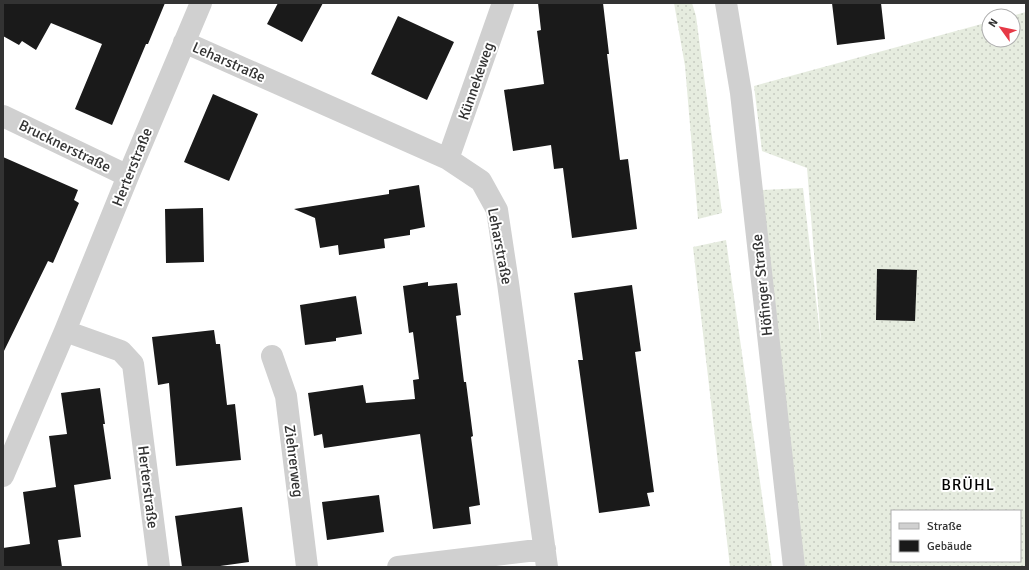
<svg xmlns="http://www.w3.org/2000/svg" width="1029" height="570" font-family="Signika,sans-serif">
  <defs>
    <pattern id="grass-dots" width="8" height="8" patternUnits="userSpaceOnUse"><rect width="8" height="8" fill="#e6ecdf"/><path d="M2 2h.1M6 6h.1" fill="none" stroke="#c6cbc0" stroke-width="1.8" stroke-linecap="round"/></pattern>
  </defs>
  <rect width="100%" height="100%" fill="#fff"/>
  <!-- grass -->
  <path fill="url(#grass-dots)" fill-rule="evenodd" d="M 674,3 L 692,3 L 696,16 L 722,213 L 698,219 L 685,66 Z
    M 1026,12 L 1026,567 L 794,567 L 762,190 L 803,188 L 821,343 L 819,315 L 807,168 L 762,151 L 754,86 L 989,22 L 989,40 L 1013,40 L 1013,16 L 1012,16 ZM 892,511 L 1020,511 L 1020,561 L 892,561 Z
    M 726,240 L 772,567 L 730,567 L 693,247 Z"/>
  <!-- building -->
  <path fill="#1a1a1a" d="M 3,3 L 165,3 L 148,44 L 146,44 L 112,125 L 75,109 L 102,44 L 51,23 L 36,50 L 22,41 L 19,45 L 3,36 Z
    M 278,3 L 323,3 L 302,42 L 267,24 Z
    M 538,3 L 603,3 L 609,54 L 607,54 L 620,160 L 628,159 L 637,229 L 572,238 L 563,168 L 554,169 L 551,145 L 513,151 L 504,90 L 544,84 L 537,31 L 541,30 Z
    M 832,3 L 881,3 L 885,39 L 837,45 Z
    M 398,16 L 454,42 L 427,100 L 371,74 Z
    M 213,94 L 258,114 L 229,181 L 184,162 Z
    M 3,157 L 78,190 L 74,200 L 79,203 L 53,263 L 48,261 L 3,353 Z
    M 419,185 L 425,227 L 410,230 L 410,235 L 384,239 L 385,248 L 339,255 L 338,245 L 320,248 L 315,218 L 294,209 L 389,194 L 389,190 Z
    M 203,208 L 204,262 L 166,263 L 165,209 Z
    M 877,269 L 917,270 L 915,321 L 876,320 Z
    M 428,282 L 428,286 L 457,283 L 461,315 L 456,316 L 464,382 L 466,382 L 473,436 L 471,437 L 480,505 L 469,507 L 471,524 L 433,529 L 420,434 L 324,448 L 322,434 L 314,436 L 308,393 L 363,385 L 366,403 L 415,399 L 413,380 L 419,379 L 413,332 L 409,333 L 403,286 Z
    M 632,285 L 641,351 L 635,352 L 654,492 L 647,493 L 650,506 L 599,513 L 578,360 L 583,360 L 574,293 Z
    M 356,296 L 362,334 L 336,338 L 336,341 L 305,345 L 300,305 Z
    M 214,330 L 216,344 L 220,344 L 227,405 L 235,404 L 241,460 L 176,466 L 169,383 L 158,385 L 152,337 Z
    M 100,388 L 105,424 L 103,424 L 111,479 L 74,485 L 81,537 L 58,540 L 62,567 L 3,567 L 3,548 L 30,544 L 23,492 L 56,487 L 49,436 L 67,434 L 61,393 Z
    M 379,495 L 384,532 L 327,540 L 322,502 Z
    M 242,507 L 249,562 L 213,567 L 182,567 L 175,516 Z"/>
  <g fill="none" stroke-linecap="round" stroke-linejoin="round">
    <!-- minor -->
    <path stroke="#d0d0d0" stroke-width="22" d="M 726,3 L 741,93 L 794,567
      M 184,42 L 448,159 L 481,181 L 497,210 L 508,283 L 547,567
      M 3,116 L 128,176
      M 448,159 L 503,3
      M 65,331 L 121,351 L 133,364 L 159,567
      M 272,356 L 286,396 L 307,567
      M 3,476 L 65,331 L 128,176 L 201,3
      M 398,567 L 545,549"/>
  </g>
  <g text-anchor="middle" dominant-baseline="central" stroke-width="4" stroke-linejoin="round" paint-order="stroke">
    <!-- street labels -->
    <g font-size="15" fill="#333" stroke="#fff">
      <text transform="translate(229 62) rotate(24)">Leharstraße</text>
      <text transform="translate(476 81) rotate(-71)">Künnekeweg</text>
      <text transform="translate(65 146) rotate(26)">Brucknerstraße</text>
      <text transform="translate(132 167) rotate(-68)">Herterstraße</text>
      <text transform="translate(500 246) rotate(79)">Leharstraße</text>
      <text transform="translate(762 285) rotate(-96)">Höfinger Straße</text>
      <text transform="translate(294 461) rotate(83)">Ziehrerweg</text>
      <text transform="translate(148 487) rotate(83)">Herterstraße</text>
    </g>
    <!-- neighbourhood labels -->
    <g font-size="16" letter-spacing="1" fill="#000" stroke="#fff">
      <text x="968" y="485">BRÜHL</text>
    </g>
  </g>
  <!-- border -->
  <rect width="1029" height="570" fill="none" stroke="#333333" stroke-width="8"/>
  <!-- legend -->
  <rect x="891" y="510" width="130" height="52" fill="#ffffff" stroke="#adadad"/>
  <rect x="899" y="523" width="20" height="6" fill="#d0d0d0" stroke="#adadad"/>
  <text x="927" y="530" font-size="12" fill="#333333">Straße</text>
  <rect x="899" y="540" width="20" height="12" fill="#1a1a1a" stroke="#adadad"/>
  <text x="927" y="550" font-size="12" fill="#333333">Gebäude</text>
  <!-- north arrow -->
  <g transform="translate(1001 28) rotate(303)"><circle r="19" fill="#ffffff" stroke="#adadad"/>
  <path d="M0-3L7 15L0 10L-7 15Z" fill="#e63946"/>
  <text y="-6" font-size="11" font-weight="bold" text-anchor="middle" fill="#333333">N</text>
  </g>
</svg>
